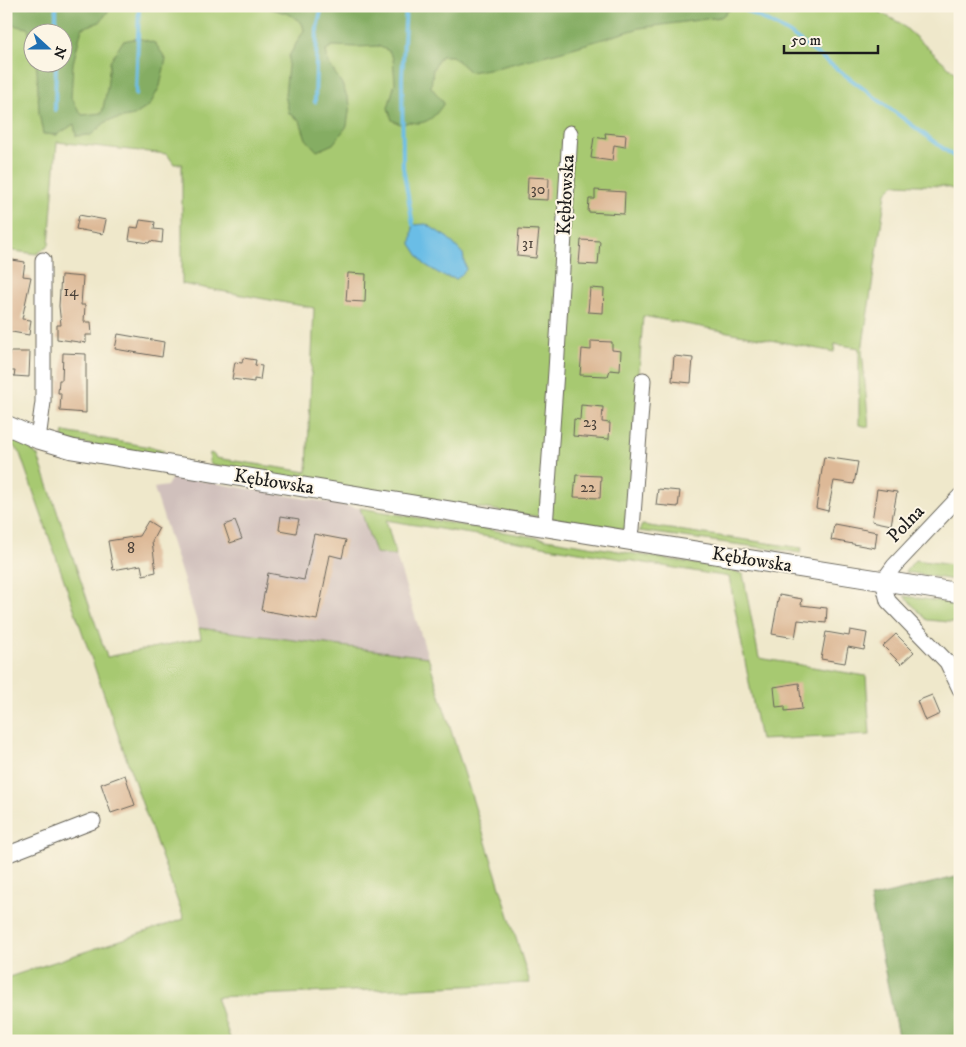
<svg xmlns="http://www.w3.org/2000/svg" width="966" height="1047" font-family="'IM FELL DW Pica',serif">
  <rect width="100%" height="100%" fill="#fcf5e5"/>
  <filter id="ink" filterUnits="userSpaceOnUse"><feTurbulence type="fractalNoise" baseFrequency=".02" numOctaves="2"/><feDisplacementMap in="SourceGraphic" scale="10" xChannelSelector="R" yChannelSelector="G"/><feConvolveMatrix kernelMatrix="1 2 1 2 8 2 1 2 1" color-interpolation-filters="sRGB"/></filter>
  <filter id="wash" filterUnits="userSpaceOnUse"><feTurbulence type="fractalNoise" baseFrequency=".0096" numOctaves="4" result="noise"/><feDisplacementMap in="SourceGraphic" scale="20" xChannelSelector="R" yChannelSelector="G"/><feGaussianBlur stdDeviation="1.12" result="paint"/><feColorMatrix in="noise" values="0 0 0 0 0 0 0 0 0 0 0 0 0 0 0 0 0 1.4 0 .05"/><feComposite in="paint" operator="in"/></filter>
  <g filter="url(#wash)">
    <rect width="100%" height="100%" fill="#efe8cb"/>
    <!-- industrial -->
    <path fill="#d0c0bc" d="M 173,476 L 360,508 L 375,553 L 396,556 L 428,657 L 199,628 L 154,488 L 167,486 Z"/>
    <!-- green -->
    <path fill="#a7c971" stroke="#627246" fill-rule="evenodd" d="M 6,6 L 868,6 L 900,23 L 960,77 L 960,191 L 942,186 L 895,184 L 886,193 L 862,351 L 869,427 L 859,425 L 859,348 L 835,344 L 834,352 L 643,316 L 628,530 L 306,482 L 212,465 L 209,462 L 210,453 L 213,454 L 216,458 L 307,472 L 314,308 L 182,284 L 182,164 L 174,164 L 167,154 L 57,142 L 49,245 L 37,254 L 6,250 ZM 32,32 L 62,32 L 62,62 L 32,62 Z
      M 6,431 L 20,440 L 38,456 L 107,657 L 201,638 L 199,628 L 428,657 L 530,983 L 216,997 L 231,1041 L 6,1041 L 6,978 L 184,919 L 143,806 L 19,451 L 6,440 Z
      M 64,432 L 151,447 L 164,450 L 160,454 L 62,441 Z
      M 360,508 L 720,568 L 743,574 L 759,658 L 866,676 L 870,735 L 760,740 L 729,577 L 386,520 L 396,556 L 375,553 Z
      M 642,525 L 802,548 L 801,553 L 639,531 Z
      M 915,560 L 960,566 L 960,581 L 905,572 Z
      M 904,596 L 960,604 L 960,623 L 927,620 Z"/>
    <!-- forest -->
    <path fill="#85ad63" stroke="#506440" d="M 6,6 L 112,6 L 100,22 L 82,28 L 73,63 L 71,98 L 82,115 L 102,113 L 107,89 L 110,62 L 123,41 L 138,38 L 155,43 L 166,59 L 160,86 L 150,105 L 134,116 L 107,121 L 91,135 L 76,136 L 74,124 L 57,135 L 43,134 L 39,113 L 37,71 L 36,63 L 62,62 L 62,32 L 32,32 L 32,48 L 28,28 L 6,24 Z
      M 262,6 L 734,6 L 721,17 L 640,28 L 566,50 L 500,67 L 470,72 L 452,56 L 441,56 L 433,69 L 431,87 L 444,103 C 438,112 431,122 419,123 C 410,123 411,120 402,125 L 392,120 L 388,108 L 395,83 L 393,58 L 389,51 L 378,46 L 357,47 L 333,46 L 326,50 L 328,62 L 342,84 L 350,104 L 347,126 L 333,144 L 317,151 L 306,139 L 300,121 L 289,113 L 285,95 L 289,56 L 304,30 L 302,23 L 289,14 Z
      M 960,876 L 960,1041 L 899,1041 L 870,898 Z"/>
    <!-- water -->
    <path fill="#6abde6" stroke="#436c81" d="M 426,224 L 448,238 L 463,254 L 466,270 L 457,279 L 443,276 L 424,264 L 411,244 L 413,225 Z"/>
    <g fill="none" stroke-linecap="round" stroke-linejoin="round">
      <!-- stream -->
      <path stroke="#6abde6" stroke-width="4" d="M 406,6 L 402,78 L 403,167 L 413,225
        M 738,6 L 789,33 L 960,161
        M 56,32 L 56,6
        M 136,94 L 139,6
        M 315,102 L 317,28 L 322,6
        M 55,110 L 56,62"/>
    </g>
    <g id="blocks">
      <!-- building -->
      <path fill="#ddb997" d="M 605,133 L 626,135 L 625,147 L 614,145 L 612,161 L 591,158 L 594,137 L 606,139 Z
        M 528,177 L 549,178 L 548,200 L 527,199 Z
        M 595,190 L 625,192 L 624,214 L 588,212 L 589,199 L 595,199 Z
        M 79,215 L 106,220 L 103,234 L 76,229 Z
        M 140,220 L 155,222 L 154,229 L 163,230 L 162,243 L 150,241 L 149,243 L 129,240 L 131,227 L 138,228 Z
        M 519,229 L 539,230 L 536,258 L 517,256 Z
        M 581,240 L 600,241 L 598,265 L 579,264 Z
        M 6,259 L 25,262 L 23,276 L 31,277 L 22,319 L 31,320 L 29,335 L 6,331 L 6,302 L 8,288 L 6,287 Z
        M 348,273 L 366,274 L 365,302 L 346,301 Z
        M 61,275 L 83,277 L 81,305 L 85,305 L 84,322 L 91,322 L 92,335 L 86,335 L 86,343 L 57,339 L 57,325 L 61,325 L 59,306 Z
        M 590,288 L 604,289 L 603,313 L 588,312 Z
        M 118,334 L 164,342 L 162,357 L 115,349 Z
        M 591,341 L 612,342 L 612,350 L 621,351 L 620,371 L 610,370 L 608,376 L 580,375 L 582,349 L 591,350 Z
        M 9,352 L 30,352 L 29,377 L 14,376 L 15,371 L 8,371 Z
        M 63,353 L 86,354 L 86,413 L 60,411 L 61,393 L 58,393 L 59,380 L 62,380 Z
        M 674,356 L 693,358 L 691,383 L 672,381 Z
        M 243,358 L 256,360 L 255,365 L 262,366 L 260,380 L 254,379 L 254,382 L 232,379 L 235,362 L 242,363 Z
        M 581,405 L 603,407 L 602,422 L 610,423 L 609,439 L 573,436 L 574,419 L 580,420 Z
        M 824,457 L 858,462 L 854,484 L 834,481 L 828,511 L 816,508 Z
        M 576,475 L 601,476 L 600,498 L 574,497 Z
        M 658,489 L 680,491 L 678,507 L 656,505 Z
        M 877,489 L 897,492 L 891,525 L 872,521 Z
        M 281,516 L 299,519 L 296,533 L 279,530 Z
        M 148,521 L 159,528 L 152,541 L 156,572 L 143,575 L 141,565 L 113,570 L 108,541 L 139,536 Z
        M 235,521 L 242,539 L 230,543 L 224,525 Z
        M 834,524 L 877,532 L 875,548 L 831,540 Z
        M 314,534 L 346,540 L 342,558 L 330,555 L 317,620 L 261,610 L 268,573 L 304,580 Z
        M 779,595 L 802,599 L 801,605 L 827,608 L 826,623 L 798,620 L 795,638 L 772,634 Z
        M 850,630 L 867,633 L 864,650 L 848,647 L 845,663 L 821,659 L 826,632 L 849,636 Z
        M 896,634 L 914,652 L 901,664 L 883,646 Z
        M 799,683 L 802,709 L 785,711 L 785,706 L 776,707 L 774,687 Z
        M 932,695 L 940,714 L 925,721 L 917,701 Z
        M 125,775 L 135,805 L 111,813 L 101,784 Z"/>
    </g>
  </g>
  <g filter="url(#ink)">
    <use href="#blocks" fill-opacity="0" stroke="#666359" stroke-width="1"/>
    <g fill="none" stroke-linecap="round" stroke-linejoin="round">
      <!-- minor casing -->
      <g stroke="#666359" stroke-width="17">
        <path id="minor" d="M 38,439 L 43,402 L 43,260
          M 960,496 L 894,566 L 883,581 L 888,601 L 947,662 L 960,689
          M 545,527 L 556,371 L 570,133
          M 632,529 L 643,380
          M 6,855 L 93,821"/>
      </g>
      <!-- tertiary casing -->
      <g stroke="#666359" stroke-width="21">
        <path id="tertiary" d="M 6,425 L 38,439 L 72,449 L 627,540 L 960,593"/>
      </g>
      <!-- minor -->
      <use href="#minor" stroke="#fff" stroke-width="15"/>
      <!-- tertiary -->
      <use href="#tertiary" stroke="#fff" stroke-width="19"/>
    </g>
  </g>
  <g text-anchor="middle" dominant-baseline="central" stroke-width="4" stroke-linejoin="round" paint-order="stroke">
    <!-- number labels -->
    <g font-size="16" fill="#4c433b">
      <text x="538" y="189">30</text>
      <text x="528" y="243">31</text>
      <text x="71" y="291">14</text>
      <text x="590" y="422">23</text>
      <text x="588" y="487">22</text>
      <text x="131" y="548">8</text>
    </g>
    <!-- street labels -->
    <g font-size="19" fill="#1c1c1c" stroke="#fcf5e5">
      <text transform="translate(566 195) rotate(-87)">Kębłowska</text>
      <text transform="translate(274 482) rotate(9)">Kębłowska</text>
      <text transform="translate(906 524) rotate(-46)">Polna</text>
      <text transform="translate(752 560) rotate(9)">Kębłowska</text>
    </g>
  </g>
  <!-- margin -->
  <rect width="966" height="1047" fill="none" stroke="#fcf5e5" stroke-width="25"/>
  <!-- north arrow -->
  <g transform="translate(48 48) rotate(111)"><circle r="24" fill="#fcf5e5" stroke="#a29e95"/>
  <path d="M0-4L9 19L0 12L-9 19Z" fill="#1f6fb2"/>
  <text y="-8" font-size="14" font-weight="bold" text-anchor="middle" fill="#1c1c1c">N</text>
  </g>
  <!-- scale -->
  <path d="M784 45v8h94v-8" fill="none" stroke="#1c1c1c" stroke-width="2.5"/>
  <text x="791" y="45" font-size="15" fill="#1c1c1c" stroke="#fcf5e5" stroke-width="4" paint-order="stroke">50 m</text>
</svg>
